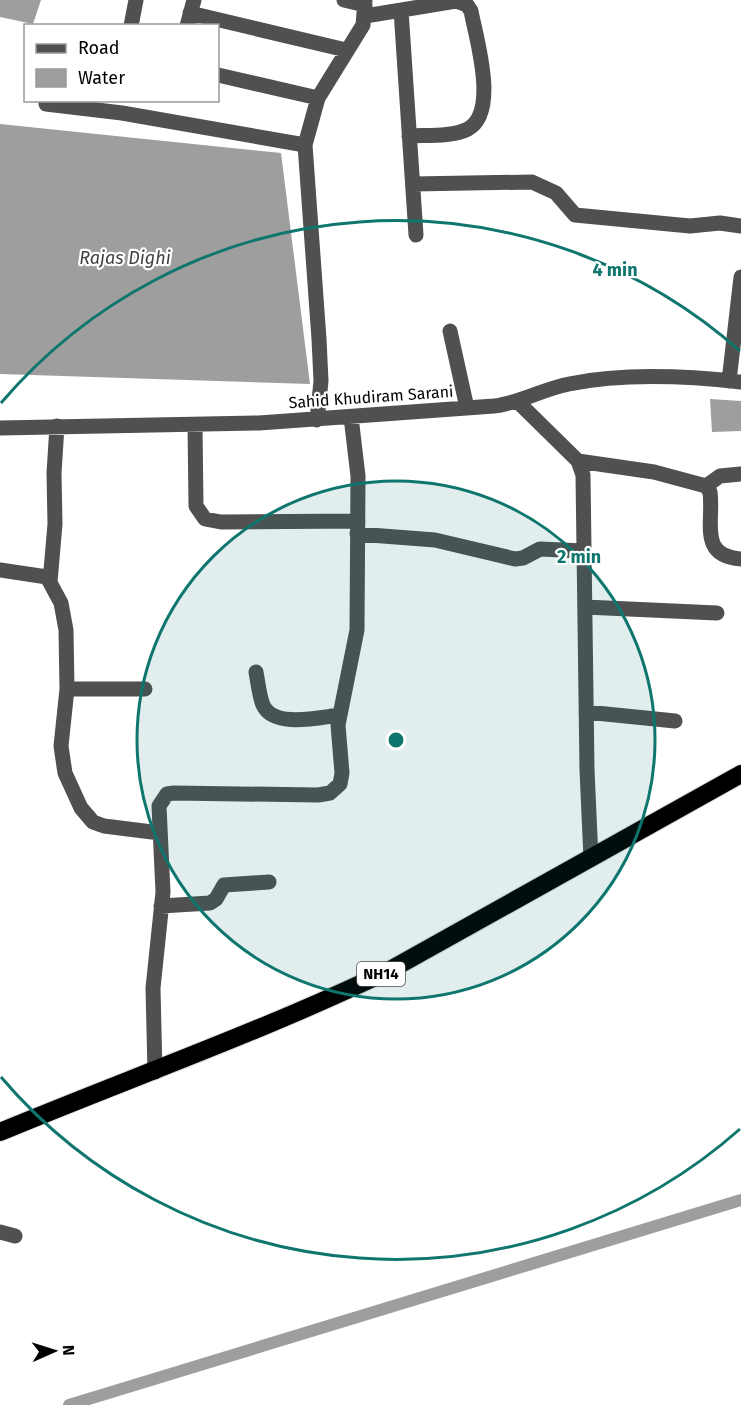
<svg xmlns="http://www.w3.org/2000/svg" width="741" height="1405" font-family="'Fira Sans',sans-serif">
  <rect width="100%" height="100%" fill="#fff"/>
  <!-- water -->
  <path fill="#9e9e9e" d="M 0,0 L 41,0 L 33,24 L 0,17 Z
    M 0,124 L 281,153 L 310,384 L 0,374 Z
    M 710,399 L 741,401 L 741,431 L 712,432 Z"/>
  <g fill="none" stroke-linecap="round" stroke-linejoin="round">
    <!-- canal -->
    <path stroke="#9e9e9e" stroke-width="12" d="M 69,1405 L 741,1200"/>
    <!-- highway casing -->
    <g stroke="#dbdbdb" stroke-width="20">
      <path id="highway" d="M 0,1132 C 130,1078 263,1031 390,970 L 741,774"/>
    </g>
    <!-- minor -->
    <path stroke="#505050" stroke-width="15" d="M 344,0 L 365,5
      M 401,10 L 416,235
      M 190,13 L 346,50
      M 365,16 L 456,1 L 467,5 L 471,11 C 476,38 499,112 468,129 C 452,137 427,135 409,136
      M 131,26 L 136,0
      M 187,26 L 194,0
      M 218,75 L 318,98
      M 46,104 L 122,113 L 305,145
      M 413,184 L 532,182 L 556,193 L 575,215 L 690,226 L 720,223 L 741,226
      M 450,331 L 467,408
      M 729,381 L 741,277
      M 518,402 L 578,461 L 583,475 L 587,770 L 591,859
      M 317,420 L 321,381 L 319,339 L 305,145 L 318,98 L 363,25 L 365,0
      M 195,425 L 196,506 L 205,519 L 221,522 L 358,521
      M 0,428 L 259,423 L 494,406 C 520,403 543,389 569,384 C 622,373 688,376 741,382
      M 578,461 L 654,472 L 706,486 L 710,492 C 714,522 698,556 741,559
      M 706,486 L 720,476 L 741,474
      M 357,534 L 435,540 L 515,559 L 523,558 L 540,549 L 584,551
      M 0,570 L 47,577 L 61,603 L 66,630 L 67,689 L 61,746 L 65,773 L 81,808 L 93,822 L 104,826 L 160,833
      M 50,582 L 55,524 L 54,473 L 57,426
      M 585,607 L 717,613
      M 256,672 C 258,682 259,695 263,705 C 274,729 320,717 340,715
      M 67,689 L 145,689
      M 586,712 L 675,721
      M 161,906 L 210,903 L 216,899 L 224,885 L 269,882
      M 155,1072 L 153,988 L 163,892 L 159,806 L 167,794 L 174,793 L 318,795 L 330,793 L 340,784 L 342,773 L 338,725 L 357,630 L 358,476 L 351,417
      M 0,1232 L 15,1236"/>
    <!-- highway -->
    <use href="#highway" stroke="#000" stroke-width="18"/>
  </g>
  <!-- distance rings -->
  <circle cx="396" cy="740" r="259" fill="#0f766e" fill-opacity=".12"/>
  <g fill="none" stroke="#0f766e" stroke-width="3">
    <circle cx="396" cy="740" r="259"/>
    <path d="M740 1129A519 519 0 0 1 1 1077M1 403A519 519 0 0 1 740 351"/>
  </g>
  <g text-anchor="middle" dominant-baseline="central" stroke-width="4.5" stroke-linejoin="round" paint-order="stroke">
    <!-- shield labels -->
    <rect fill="#fff" stroke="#4c4c4c" stroke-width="1.5" x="357" y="962" width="48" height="24" rx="4.5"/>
    <g font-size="15" font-weight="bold" fill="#000">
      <text x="381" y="974">NH14</text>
    </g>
    <!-- street labels -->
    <g font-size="16" fill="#000" stroke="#fff">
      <text transform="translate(371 397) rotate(-4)">Sahid Khudiram Sarani</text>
    </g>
    <!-- water labels -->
    <g font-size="18" font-style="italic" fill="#3f3f3f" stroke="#fff">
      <text x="125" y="258">Rajas Dighi</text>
    </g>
  </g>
  <circle cx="396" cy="740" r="9" fill="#0f766e" stroke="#fff" stroke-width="3"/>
  <g font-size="18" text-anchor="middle" font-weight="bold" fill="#0f766e" stroke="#fff" stroke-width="4.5" stroke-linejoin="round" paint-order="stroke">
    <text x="615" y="276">4 min</text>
    <text x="579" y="563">2 min</text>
  </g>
  <!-- legend -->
  <rect x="24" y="24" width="195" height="78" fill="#ffffff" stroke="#999999" stroke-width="1.5"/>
  <rect x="36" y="44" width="30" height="9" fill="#505050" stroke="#999999" stroke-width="1.5"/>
  <text x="78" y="54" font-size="18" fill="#000000">Road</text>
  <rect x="36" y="69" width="30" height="18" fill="#9e9e9e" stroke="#999999" stroke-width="1.5"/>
  <text x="78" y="84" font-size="18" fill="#000000">Water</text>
  <!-- north arrow -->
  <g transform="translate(54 1351) rotate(87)" stroke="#ffffff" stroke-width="4.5" paint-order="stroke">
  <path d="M0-4.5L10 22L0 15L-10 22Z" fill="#000000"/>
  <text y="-9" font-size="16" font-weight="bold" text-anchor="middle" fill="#000000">N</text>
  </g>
</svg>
